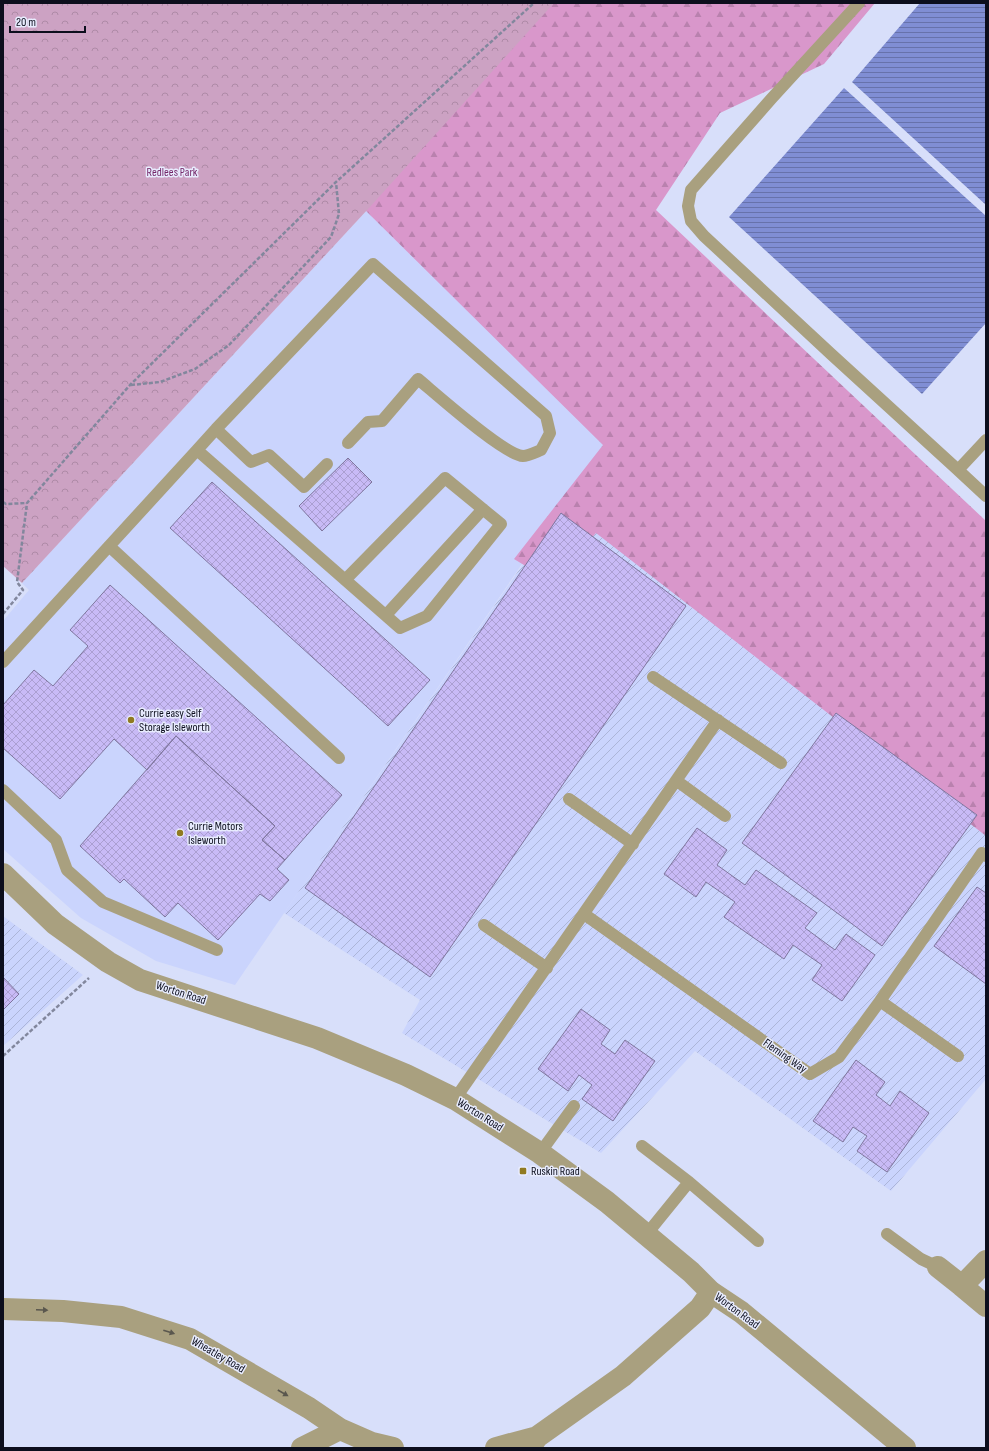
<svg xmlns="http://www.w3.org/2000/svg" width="989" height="1451" font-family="'Sofia Sans Condensed',sans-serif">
  <defs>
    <pattern id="industrial-furrows" width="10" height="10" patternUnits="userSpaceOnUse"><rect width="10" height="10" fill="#cad4fd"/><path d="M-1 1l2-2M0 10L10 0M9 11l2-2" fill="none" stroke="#acb5d8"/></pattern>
    <pattern id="forest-firs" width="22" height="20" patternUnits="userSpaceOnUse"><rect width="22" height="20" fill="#d997cb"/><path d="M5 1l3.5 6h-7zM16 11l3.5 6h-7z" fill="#b981ae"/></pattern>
    <pattern id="park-crowns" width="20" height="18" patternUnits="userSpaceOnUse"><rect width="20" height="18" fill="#cca2c3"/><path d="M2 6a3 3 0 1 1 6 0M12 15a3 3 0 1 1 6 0" fill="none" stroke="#ae8aa7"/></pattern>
    <pattern id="water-rules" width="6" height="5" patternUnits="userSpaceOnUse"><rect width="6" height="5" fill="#808ed4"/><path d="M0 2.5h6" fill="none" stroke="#6772ab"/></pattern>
    <pattern id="building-cross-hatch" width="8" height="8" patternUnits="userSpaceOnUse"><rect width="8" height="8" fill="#c8baf6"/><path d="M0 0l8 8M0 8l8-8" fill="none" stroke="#ab9fd2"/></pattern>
  </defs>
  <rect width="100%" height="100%" fill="#d8dffa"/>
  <!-- built -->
  <path fill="#cad4fd" d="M 369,208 L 610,435 L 235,985 L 156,961 L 81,918 L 3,849 L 3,621 L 29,590 L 22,583 Z"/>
  <!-- industrial -->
  <path fill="url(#industrial-furrows)" d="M 571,494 L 986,807 L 986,1079 L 891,1191 L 695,1051 L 601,1153 L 402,1033 L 420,1000 L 284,913 Z
    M 3,916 L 83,975 L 3,1046 Z"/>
  <!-- forest -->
  <path fill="url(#forest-firs)" d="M 544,3 L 875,3 L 824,64 L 720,113 L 656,210 L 986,521 L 986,836 L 596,533 L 552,582 L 514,559 L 603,445 L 361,206 Z"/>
  <!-- park -->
  <path fill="url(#park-crowns)" d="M 3,3 L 554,3 L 369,208 L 22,583 L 3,566 Z"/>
  <!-- water -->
  <path fill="url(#water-rules)" d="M 920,3 L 986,3 L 986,205 L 852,82 Z
    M 844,88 L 986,216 L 986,323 L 922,394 L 729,217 Z"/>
  <!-- building -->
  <path fill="url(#building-cross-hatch)" stroke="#7f769e" d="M 348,458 L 372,482 L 322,531 L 299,506 Z
    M 212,482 L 430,680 L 388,726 L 170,528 Z
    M 561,513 L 686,606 L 430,977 L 305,888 Z
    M 110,585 L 342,795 L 285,860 L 262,840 L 275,826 L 176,736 L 147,770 L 114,739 L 60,799 L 3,748 L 3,705 L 34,670 L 53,686 L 88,646 L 70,630 Z
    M 836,713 L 977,815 L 882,946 L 742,843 Z
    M 176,736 L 275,826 L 262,840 L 285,860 L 277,869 L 289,880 L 270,901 L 260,894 L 218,940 L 178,903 L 165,917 L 124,879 L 120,883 L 80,846 Z
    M 697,828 L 727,850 L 717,865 L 745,885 L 756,870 L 817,913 L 805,928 L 835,950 L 846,934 L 875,955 L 842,1001 L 812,980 L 822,965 L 793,945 L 784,959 L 724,917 L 735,902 L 706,882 L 696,897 L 664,874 Z
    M 977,887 L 986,893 L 986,984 L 934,946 Z
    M 3,977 L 19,994 L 3,1010 Z
    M 581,1009 L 610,1030 L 601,1044 L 615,1054 L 625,1040 L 655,1061 L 613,1121 L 582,1099 L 592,1085 L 579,1075 L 568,1091 L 538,1069 Z
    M 856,1060 L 885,1082 L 876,1095 L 890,1106 L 900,1091 L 929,1113 L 887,1172 L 857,1151 L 867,1136 L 853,1127 L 843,1142 L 813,1121 Z"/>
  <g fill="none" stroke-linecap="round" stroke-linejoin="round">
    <!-- path -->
    <path stroke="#82879d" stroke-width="2.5" stroke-dasharray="4 2" stroke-linecap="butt" d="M 131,385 L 160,382 L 195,369 L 229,345 L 331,237 L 339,214 L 336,182
      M 3,502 L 6,504 L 27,503
      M 3,614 L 23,590 L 17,582 L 27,503 L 130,385 L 336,182 L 534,3
      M 3,1056 L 89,978"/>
    <!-- service -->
    <path stroke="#a9a07f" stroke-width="12" d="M 859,3 L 772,98 L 691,190 L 688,206 L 691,221 L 704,236 L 831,354 L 958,470
      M 216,429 L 373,264 L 546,416 L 550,433 L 541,450 C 536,452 528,456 523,456 C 504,455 435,393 418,379 L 382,421 L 368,422 L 348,443
      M 986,440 L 958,470 L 986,496
      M 197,450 L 216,429 L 251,462 L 269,455 L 304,487 L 327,464
      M 109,546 L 339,758
      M 386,615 L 483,509
      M 3,662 L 197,450 L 400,628 L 427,616 L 501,524 L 445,478 L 345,580
      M 653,677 L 781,763
      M 677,781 L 725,816
      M 3,790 L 56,840 L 67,870 L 103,902 L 217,950
      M 569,799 L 633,844
      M 584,914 L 810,1074 L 839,1057 L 880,1001 L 982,853 L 986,856
      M 484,925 L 547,968
      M 880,1001 L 958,1056
      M 455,1099 L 718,720
      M 642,1146 L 689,1182
      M 540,1153 L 574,1106
      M 887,1234 L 921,1259 L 938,1267
      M 646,1235 L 689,1182 L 758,1241"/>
    <!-- minor -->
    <path stroke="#a9a07f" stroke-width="22" d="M 986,1261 L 962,1286 L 986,1306
      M 938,1267 L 962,1286
      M 3,1309 L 63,1311 L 121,1317 L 190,1339 L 309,1408 L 340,1429 L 372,1443 L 393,1448
      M 302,1448 L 340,1429
      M 496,1448 L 537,1437
      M 530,1448 L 537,1437 L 623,1376 L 700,1308 L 711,1292"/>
    <!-- tertiary -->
    <path stroke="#a9a07f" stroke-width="22" d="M 3,874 L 55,924 L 108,962 L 140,980 L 317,1038 L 406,1075 L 455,1099 L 540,1153 L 607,1202 L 691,1272 L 711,1292 L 741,1312 L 905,1448"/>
  </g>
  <!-- one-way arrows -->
  <defs><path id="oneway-solid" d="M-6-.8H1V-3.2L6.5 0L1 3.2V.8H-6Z"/></defs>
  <g fill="#5a574e">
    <use href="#oneway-solid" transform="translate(42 1310) rotate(2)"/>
    <use href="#oneway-solid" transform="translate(169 1332) rotate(18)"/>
    <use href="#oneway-solid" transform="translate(283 1393) rotate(30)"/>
  </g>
  <!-- markers -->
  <g fill="#907a21" stroke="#e8ecfe" stroke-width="1.5">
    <circle cx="131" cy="720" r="4"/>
    <circle cx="180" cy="833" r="4"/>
    <rect x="519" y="1167" width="8" height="8" rx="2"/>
  </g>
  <g text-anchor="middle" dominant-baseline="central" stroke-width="3" stroke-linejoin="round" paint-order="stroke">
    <!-- park labels -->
    <g font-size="12" fill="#742668" stroke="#e8ecfe">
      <text x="172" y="172">Redlees Park</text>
    </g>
    <!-- poi labels -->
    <g font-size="12" fill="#0c0e1d" stroke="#e8ecfe" text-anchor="start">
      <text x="139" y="713">Currie easy Self<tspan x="139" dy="14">Storage Isleworth</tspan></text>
      <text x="188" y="826">Currie Motors<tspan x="188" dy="14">Isleworth</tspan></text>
      <text x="531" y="1171">Ruskin Road</text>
    </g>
    <!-- street labels -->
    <g font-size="12" fill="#0c0e1d" stroke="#e8ecfe">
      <text transform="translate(181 993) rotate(18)">Worton Road</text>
      <text transform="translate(785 1056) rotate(35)">Fleming Way</text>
      <text transform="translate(480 1115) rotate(32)">Worton Road</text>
      <text transform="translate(737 1311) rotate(36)">Worton Road</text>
      <text transform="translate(218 1355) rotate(30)">Wheatley Road</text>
    </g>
  </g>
  <!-- border -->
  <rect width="989" height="1451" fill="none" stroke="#0c0e1d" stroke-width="8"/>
  <!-- scale -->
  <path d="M10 26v6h75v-6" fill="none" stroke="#0c0e1d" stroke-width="2"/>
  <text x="16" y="26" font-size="12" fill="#0c0e1d" stroke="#e8ecfe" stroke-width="3" paint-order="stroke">20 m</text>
</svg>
